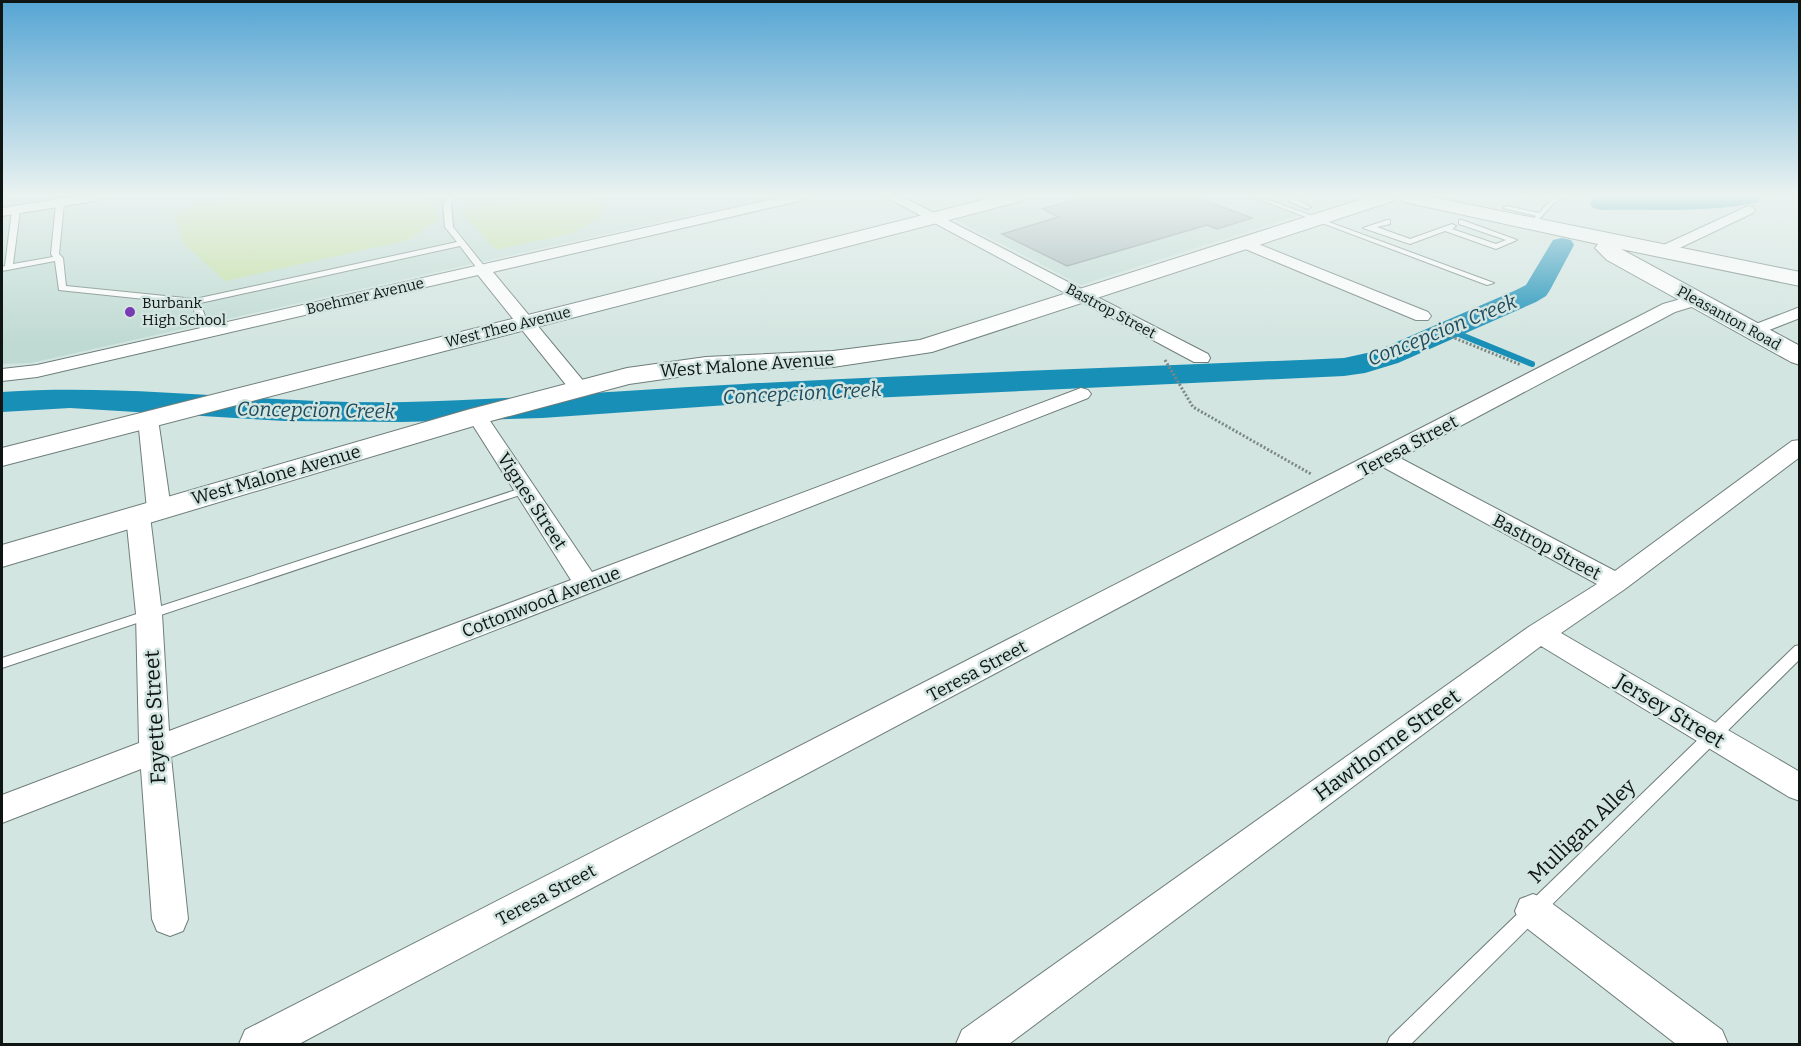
<svg xmlns="http://www.w3.org/2000/svg" width="1801" height="1046" font-family="Bitter,serif">
  <rect width="100%" height="100%" fill="#d3e5e0"/>
  <!-- built -->
  <path fill="#bfdad2" d="M 2,197 L 771,197 L 31,363 L 2,364 Z
    M 1040,197 L 1248,197 L 1299,215 L 1081,285 L 954,219 Z"/>
  <!-- green -->
  <path fill="#c2de9d" d="M 241,197 L 430,197 L 440,219 L 408,240 L 225,281 L 183,243 L 175,216 L 193,206 Z
    M 525,197 L 595,197 C 603,202 604,208 602,216 L 573,233 L 496,250 L 462,212 L 469,208 Z"/>
  <g fill="none" stroke-linecap="round" stroke-linejoin="round">
    <!-- stream-far1 -->
    <path stroke="#188fb7" stroke-width="4.5" d="M 1449,330 L 1457,333"/>
    <!-- stream -->
    <path stroke="#188fb7" stroke-width="6" d="M 1454,332 L 1532,364"/>
    <!-- river -->
    <path fill="#188fb7" fill-rule="evenodd" d="M 1599,197 L 1761,197 L 1758,202 C 1714,213 1647,209 1601,210 L 1593,208 L 1590,203 L 1593,198 Z
      M 1562,238 L 1571,240 L 1574,245 L 1550,290 L 1546,296 L 1536,302 L 1398,363 L 1365,373 L 1344,376 L 742,404 L 542,418 L 402,422 L 285,421 L 70,408 L 2,412 L 2,392 C 136,383 271,405 406,402 C 519,399 631,390 743,384 C 943,373 1144,367 1344,358 L 1376,351 L 1516,290 L 1526,285 L 1553,240 Z"/>
  </g>
  <!-- building -->
  <path fill="#9fb1b2" stroke="#7f9092" stroke-width="1.5" d="M 1087,197 L 1196,197 L 1252,218 L 1217,229 L 1207,225 L 1067,266 L 1002,234 L 1059,217 L 1042,209 Z"/>
  <g fill="none" stroke-linecap="round" stroke-linejoin="round">
    <!-- lane casing -->
    <g stroke="#6e7e7a" stroke-width="2">
      <path id="lane" d="M 449,197 L 455,197 L 451,203 L 453,227 L 485,267 L 485,271 L 479,271 L 460,246 L 200,303 L 211,332 L 206,335 L 201,332 L 192,304 L 59,290 L 55,261 L 2,271 L 2,267 L 5,266 L 12,210 L 16,208 L 20,210 L 13,264 L 53,257 L 51,254 L 56,203 L 60,201 L 64,203 L 59,254 L 63,258 L 66,286 L 195,299 L 457,242 L 445,227 L 443,203 Z
        M 1253,197 L 1261,197 L 1494,283 L 1487,285 Z
        M 1293,197 L 1300,197 L 1297,200 L 1311,207 L 1307,209 L 1290,202 L 1289,201 Z
        M 1557,197 L 1564,197 L 1553,204 L 1532,227 L 1528,225 L 1536,216 L 1503,208 L 1507,206 L 1539,213 L 1549,202 Z
        M 1387,220 L 1390,220 L 1390,224 L 1377,227 L 1410,239 L 1452,224 L 1456,226 L 1452,229 L 1496,244 L 1506,240 L 1459,224 L 1459,220 L 1462,220 L 1517,240 L 1496,249 L 1445,231 L 1410,244 L 1363,228 Z
        M 525,487 L 531,490 L 529,492 L 2,668 L 2,658 Z
        M 1800,645 L 1800,659 L 1411,1044 L 1387,1044 L 1390,1037 L 1795,646 Z"/>
    </g>
    <!-- street casing -->
    <g stroke="#6e7e7a" stroke-width="2">
      <path id="street" d="M 71,197 L 102,197 L 95,201 L 2,216 L 2,208 Z
        M 782,197 L 806,197 L 799,201 L 493,272 L 585,383 L 588,387 L 585,391 L 571,391 L 478,275 L 37,377 L 2,381 L 2,369 L 37,365 Z
        M 886,197 L 903,197 L 1208,354 L 1210,358 L 1208,362 L 1194,362 Z
        M 1748,206 L 1753,207 L 1755,210 L 1753,213 L 1667,254 L 1657,254 L 1654,251 L 1657,248 Z
        M 1243,238 L 1428,312 L 1431,316 L 1428,320 L 1416,320 L 1238,246 L 1235,243 L 1238,240 Z
        M 1695,295 L 1701,296 L 1704,300 L 1701,304 L 1675,312 L 1400,458 L 1615,571 L 1792,441 L 1800,440 L 1800,457 L 1625,589 L 1561,633 L 1800,772 L 1800,801 L 1789,797 L 1541,646 L 1009,1044 L 956,1044 L 962,1030 L 1530,626 L 1597,584 L 1383,467 L 299,1044 L 239,1044 L 245,1030 L 1663,304 Z
        M 1800,307 L 1800,318 L 1754,336 L 1748,335 L 1745,331 L 1748,327 Z
        M 1081,388 L 1088,390 L 1091,394 L 1088,398 L 171,757 L 188,919 L 183,931 L 170,936 L 157,931 L 152,919 L 141,769 L 2,823 L 2,795 L 139,743 L 136,614 L 126,516 L 130,511 L 138,509 L 146,511 L 150,516 L 162,614 L 169,731 L 571,580 L 467,416 L 470,412 L 477,410 L 484,412 L 592,572 Z
        M 148,413 L 155,415 L 158,419 L 171,509 L 167,514 L 159,516 L 151,514 L 147,509 L 138,419 L 141,415 Z
        M 1533,894 L 1546,899 L 1722,1030 L 1728,1044 L 1676,1044 L 1520,923 L 1515,911 L 1520,899 Z"/>
    </g>
    <!-- secondary casing -->
    <g stroke="#6e7e7a" stroke-width="2">
      <path id="secondary" d="M 994,197 L 1025,197 L 1022,201 L 2,466 L 2,448 Z
        M 1368,197 L 1396,197 L 1393,201 L 932,352 L 833,367 L 706,373 L 629,384 L 487,422 L 2,567 L 2,545 L 467,410 L 627,368 L 706,357 L 833,351 L 920,340 Z
        M 1399,197 L 1432,197 L 1800,272 L 1800,286 L 1621,249 L 1800,346 L 1800,365 L 1791,362 L 1607,260 L 1595,248 L 1598,244 L 1409,203 L 1402,201 Z"/>
    </g>
    <!-- path-far1 -->
    <path stroke="#7a8783" stroke-width="2" stroke-dasharray="2 2" stroke-linecap="butt" d="M 1431,328 L 1444,333"/>
    <!-- path -->
    <path stroke="#7a8783" stroke-width="3" stroke-dasharray="2 2" stroke-linecap="butt" d="M 1440,332 L 1521,365
      M 1165,360 L 1193,407 L 1311,474"/>
    <!-- lane -->
    <use href="#lane" fill="#fff" fill-rule="evenodd"/>
    <!-- street -->
    <use href="#street" fill="#fff" fill-rule="evenodd"/>
    <!-- secondary -->
    <use href="#secondary" fill="#fff" fill-rule="evenodd"/>
  </g>
  <!-- sky -->
  <linearGradient id="sky" x2="0" y2="1"><stop stop-color="#55a5d4"/><stop offset="0.57" stop-color="#ebf3f1"/><stop offset="1" stop-color="#ebf3f1" stop-opacity="0"/></linearGradient>
  <rect width="1801" height="343" fill="url(#sky)"/>
  <!-- markers -->
  <circle fill="#783bb1" stroke="#d3e5e0" stroke-width="2" cx="130" cy="312" r="6"/>
  <g text-anchor="middle" dominant-baseline="central" stroke-width="5" stroke-linejoin="round" paint-order="stroke">
    <!-- far-street labels -->
    <g font-size="15" fill="#0f1513" stroke="#d3e5e0">
      <text transform="translate(365 296) rotate(-13)">Boehmer Avenue</text>
      <text transform="translate(1111 311) rotate(28)">Bastrop Street</text>
      <text transform="translate(1729 318) rotate(29)">Pleasanton Road</text>
      <text transform="translate(508 327) rotate(-14)">West Theo Avenue</text>
    </g>
    <!-- far-poi labels -->
    <g font-size="15" fill="#0f1513" stroke="#d3e5e0" text-anchor="start">
      <text x="142" y="303">Burbank<tspan x="142" dy="17">High School</tspan></text>
    </g>
    <!-- street labels -->
    <g font-size="18" fill="#0f1513" stroke="#d3e5e0">
      <text transform="translate(747 365) rotate(-4)">West Malone Avenue</text>
      <text transform="translate(1408 446) rotate(-28)">Teresa Street</text>
      <text transform="translate(276 475) rotate(-16)">West Malone Avenue</text>
      <text transform="translate(532 501) rotate(57)">Vignes Street</text>
      <text transform="translate(1547 547) rotate(28)">Bastrop Street</text>
      <text transform="translate(541 602) rotate(-21)">Cottonwood Avenue</text>
      <text transform="translate(977 671) rotate(-28)">Teresa Street</text>
      <text transform="translate(546 895) rotate(-28)">Teresa Street</text>
    </g>
    <!-- water labels -->
    <g font-size="20" font-style="italic" fill="#1f4b5d" stroke="#d3e5e0">
      <text transform="translate(1442 330) rotate(-22)">Concepcion Creek</text>
      <text transform="translate(802 393) rotate(-3)">Concepcion Creek</text>
      <text transform="translate(316 410) rotate(1)">Concepcion Creek</text>
    </g>
    <!-- near-street labels -->
    <g font-size="21" fill="#0f1513" stroke="#d3e5e0">
      <text transform="translate(1670 711) rotate(31)">Jersey Street</text>
      <text transform="translate(155 717) rotate(-93)">Fayette Street</text>
      <text transform="translate(1387 745) rotate(-36)">Hawthorne Street</text>
      <text transform="translate(1582 831) rotate(-44)">Mulligan Alley</text>
    </g>
  </g>
  <!-- border -->
  <rect width="1801" height="1046" fill="none" stroke="#0f1513" stroke-width="6"/>
</svg>
